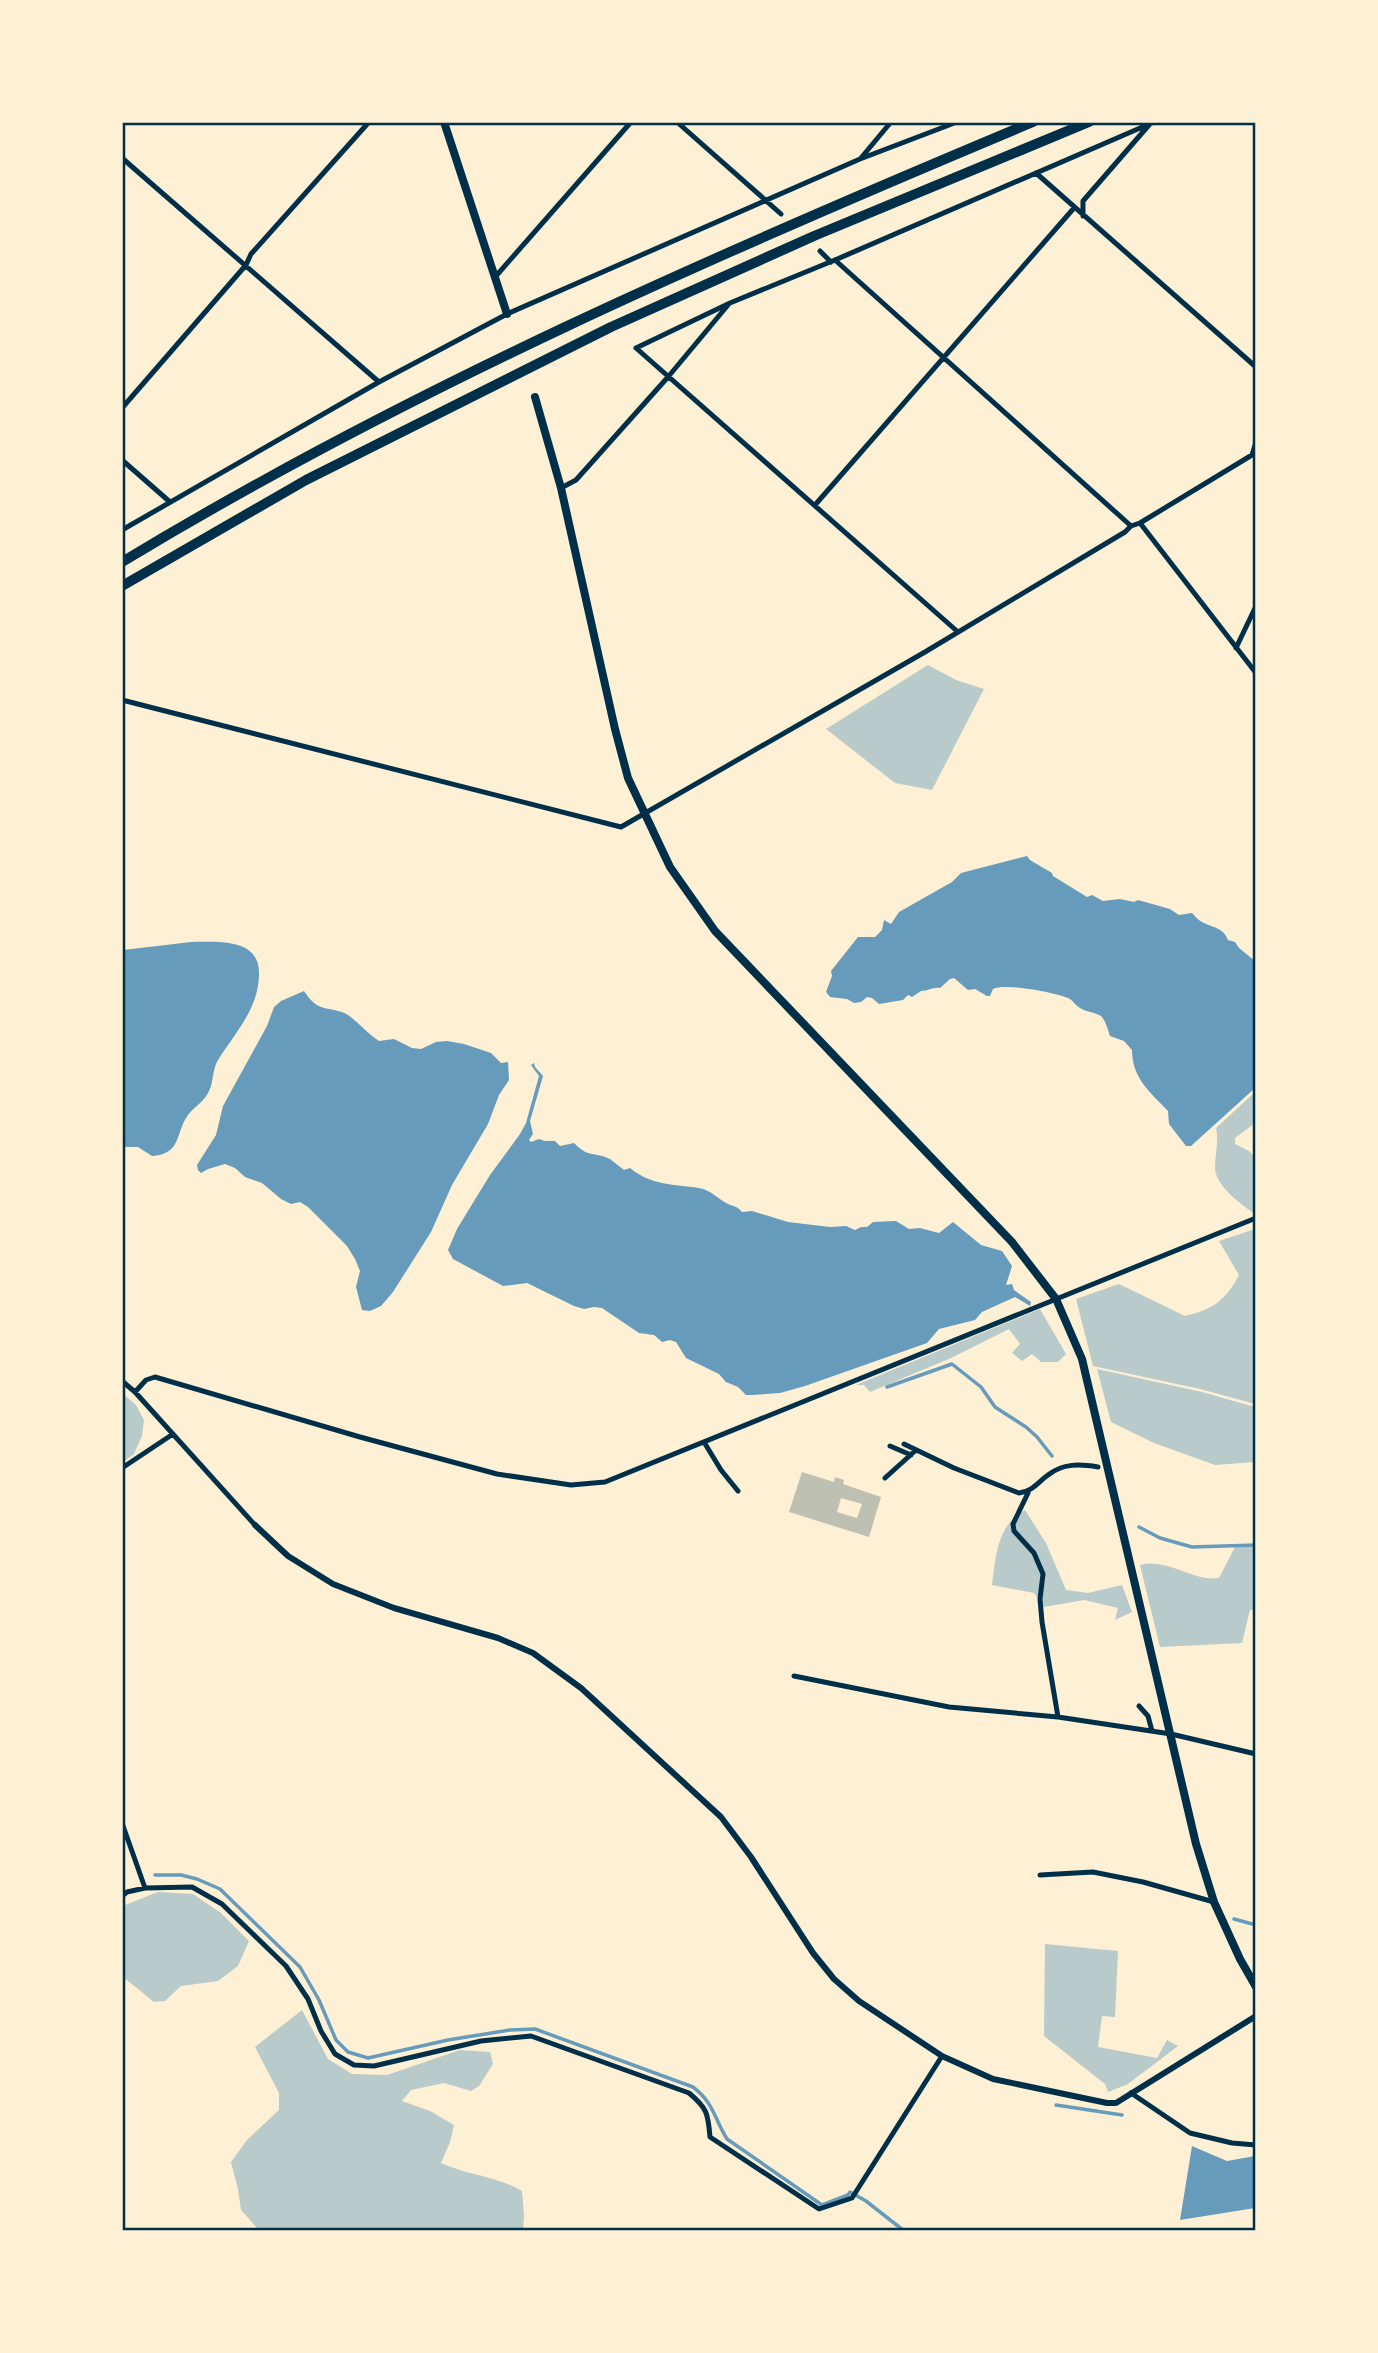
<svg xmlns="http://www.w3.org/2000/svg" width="1378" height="2353" font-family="'Noto Sans',sans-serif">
  <rect width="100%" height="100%" fill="#fdf0d5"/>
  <!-- green -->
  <path fill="#b9caca" d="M 928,665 L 956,680 L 984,689 L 932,790 L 895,783 L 826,729 Z
    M 1255,1092 L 1255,1123 L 1235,1138 L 1235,1144 L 1249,1151 L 1255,1157 L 1255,1214 C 1241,1204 1216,1187 1215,1168 C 1215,1154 1219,1142 1216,1128 Z
    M 1255,1229 L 1255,1404 L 1200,1389 L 1093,1366 L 1076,1299 L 1119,1284 L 1185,1316 C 1212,1310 1226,1300 1239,1275 L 1219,1241 Z
    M 1040,1309 L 1066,1354 L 1058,1362 L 1041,1362 L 1032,1354 L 1022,1361 L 1012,1353 L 1020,1344 L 1009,1329 L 951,1358 L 870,1392 L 864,1385 L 856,1385 Z
    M 1097,1369 L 1202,1392 L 1255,1407 L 1255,1462 L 1215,1465 L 1154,1443 L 1111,1422 Z
    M 122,1393 L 136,1405 L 144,1420 L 142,1436 L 134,1454 L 123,1462 Z
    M 1025,1510 L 1046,1543 L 1066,1590 L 1088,1593 L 1122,1585 L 1132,1612 L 1115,1620 L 1118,1608 L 1084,1600 L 1044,1607 L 1034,1593 L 992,1585 C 996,1556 997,1525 1025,1510 Z
    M 1235,1547 L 1255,1547 L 1255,1610 L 1250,1610 L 1242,1643 L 1160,1647 L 1140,1565 C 1166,1557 1194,1582 1219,1578 Z
    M 158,1892 L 193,1894 L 221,1913 L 249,1941 L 238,1966 L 218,1981 L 181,1986 L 165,2001 L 154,2002 L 123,1977 L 122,1909 L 125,1905 Z
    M 1045,1944 L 1118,1951 L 1115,2017 L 1102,2016 L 1098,2047 L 1157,2058 L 1167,2040 L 1178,2046 L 1128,2084 L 1108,2092 L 1105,2084 L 1044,2036 Z
    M 302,2010 L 328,2059 L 352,2074 L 387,2075 L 460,2050 L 490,2052 L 493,2064 L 479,2086 L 471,2091 L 444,2083 L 411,2090 L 402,2101 L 430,2111 L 454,2125 L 450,2142 L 441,2163 C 467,2175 497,2176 522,2191 L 524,2216 L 523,2230 L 259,2230 L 241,2210 L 238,2189 L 231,2162 L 247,2140 L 279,2110 L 279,2093 L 255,2047 Z"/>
  <!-- water -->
  <path fill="#669bbc" d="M 1027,856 L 1030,860 L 1052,873 L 1053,876 L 1087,897 L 1092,895 L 1103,901 L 1120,899 L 1134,902 L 1138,900 L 1170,909 L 1179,915 L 1192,913 C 1195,916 1198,920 1202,922 C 1213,928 1223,927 1228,940 L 1235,942 L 1239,948 L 1255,961 L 1255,1088 L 1191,1146 L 1186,1146 L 1169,1124 L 1168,1111 C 1150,1092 1132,1078 1132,1050 L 1124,1041 L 1110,1036 C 1108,1030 1106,1021 1101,1016 C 1095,1012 1086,1012 1080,1008 C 1075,1005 1073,1000 1068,998 C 1054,992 1005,983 993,989 L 990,996 L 987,996 L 975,989 L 968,990 L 954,978 L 950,979 L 940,988 C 933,987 928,991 921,991 L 912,997 L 908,995 L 903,1000 L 879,1004 L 872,998 L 867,997 L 861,1002 L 854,1003 L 847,999 L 830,997 L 826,992 L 832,976 L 831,971 L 858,937 L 875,937 L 882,930 L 884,920 L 891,924 L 899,912 L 952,882 L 961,873 Z
    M 191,942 C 218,942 260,938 259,974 C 259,1008 235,1033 218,1060 C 212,1070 214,1081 209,1091 C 205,1101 194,1107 188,1115 C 175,1133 182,1154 152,1156 L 138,1147 L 123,1147 L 123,950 Z
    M 304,991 C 319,1015 331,1005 348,1015 C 359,1023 368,1034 379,1041 L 394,1039 L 412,1048 L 421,1049 L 436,1042 L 447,1041 L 464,1044 L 491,1053 L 501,1063 L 508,1062 L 509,1080 L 499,1095 L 488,1124 L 452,1185 L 431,1232 L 393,1292 L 381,1306 L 370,1311 L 362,1310 L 356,1287 L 360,1271 L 355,1259 L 347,1246 L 308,1207 L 300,1202 L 291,1204 L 281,1199 L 262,1183 L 245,1177 L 235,1168 L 225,1164 L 208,1169 L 201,1173 L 198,1170 L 197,1165 L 216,1135 L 223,1106 L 267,1026 L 274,1007 L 281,1001 Z
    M 534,1063 L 535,1067 L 543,1076 L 530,1121 L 533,1134 L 529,1140 L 531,1142 L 539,1139 L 545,1141 L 555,1141 L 560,1146 L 574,1143 C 590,1159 594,1151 610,1159 C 614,1162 619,1166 624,1170 L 630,1168 C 652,1186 674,1184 699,1188 C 711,1190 718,1199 728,1204 C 735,1207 737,1206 742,1212 L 752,1211 L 788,1222 L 830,1227 L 846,1226 L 855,1230 L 861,1227 L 867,1227 L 873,1222 L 896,1221 L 909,1229 L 920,1228 L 939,1233 L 953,1222 L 981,1245 L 1002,1251 L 1012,1266 L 1006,1285 L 1012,1284 L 1014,1290 L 1031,1302 L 1030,1306 L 1015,1297 L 982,1312 L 975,1320 L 939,1329 L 927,1343 L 805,1386 L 780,1393 L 752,1395 L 746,1395 L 738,1387 L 726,1382 L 719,1374 L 686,1358 L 676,1342 L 670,1340 L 662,1342 L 654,1335 L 639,1333 L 602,1308 L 594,1307 L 584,1309 L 574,1306 L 527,1283 L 503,1286 L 453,1259 L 448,1250 L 457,1229 L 490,1175 L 520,1134 L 526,1123 L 539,1076 L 531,1065 Z
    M 1192,2146 L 1227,2161 L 1255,2156 L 1255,2208 L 1180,2220 Z"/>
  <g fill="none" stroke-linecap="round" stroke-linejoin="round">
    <!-- stream -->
    <path stroke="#669bbc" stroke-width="3.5" d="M 887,1387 L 952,1364 L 981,1387 L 995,1407 L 1026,1427 L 1037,1437 L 1052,1456
      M 1139,1527 L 1160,1538 L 1192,1547 L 1256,1545
      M 155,1875 L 181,1875 L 197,1879 L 220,1889 L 300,1967 L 319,2000 L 336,2040 L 348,2052 L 368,2058 L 448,2040 L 510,2030 L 535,2029 L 693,2087 C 714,2103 714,2118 727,2139 L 822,2205 L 848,2195 L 850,2192 L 866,2201 L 903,2230
      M 1234,1919 L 1256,1925
      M 1056,2105 L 1122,2115"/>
  </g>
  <!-- building -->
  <path fill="#bec0b2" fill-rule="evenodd" d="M 802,1472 L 834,1482 L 835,1477 L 844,1480 L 843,1484 L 881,1497 L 869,1537 L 789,1512 ZM 841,1498 L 862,1504 L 857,1518 L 837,1512 Z"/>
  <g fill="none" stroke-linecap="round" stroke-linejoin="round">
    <!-- minor -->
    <path stroke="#003049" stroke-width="5" d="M 677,122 L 781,214
      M 122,158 L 379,382
      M 861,158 L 891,122
      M 1036,173 L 1256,367
      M 1083,216 L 1083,201 L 1149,125
      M 820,251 L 831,262
      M 835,260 L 1131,526
      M 496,276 L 631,122
      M 122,408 L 246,265 L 251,254 L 369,122
      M 122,460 L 170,502
      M 561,488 L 576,480 L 668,377 L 728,305
      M 815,505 L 1074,208
      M 1140,523 L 1256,673
      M 122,530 L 379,382 L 507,314 L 860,159 L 957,122
      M 958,632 L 636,348 L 730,303 L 835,260 L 1154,122
      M 1236,648 L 1256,606
      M 122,700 L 621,827 L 925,652 L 1125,532 L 1131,526 L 1140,523 L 1252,455 L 1256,442
      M 122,1381 L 135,1392 L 255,1525
      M 135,1392 L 146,1380 L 155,1377 L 360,1437 L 497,1474 L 571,1485 L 605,1482 L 1256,1218
      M 704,1442 L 721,1470 L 738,1491
      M 904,1444 L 954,1468 L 1019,1493 C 1032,1492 1038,1482 1048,1475 C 1063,1463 1080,1464 1098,1467
      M 890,1446 L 911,1455
      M 122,1468 L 173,1434
      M 885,1478 L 916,1450
      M 1028,1493 L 1013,1524 L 1014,1531 L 1034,1553 L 1043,1574 L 1040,1599 L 1042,1622 L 1058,1717
      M 794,1676 L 949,1707 L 1058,1717 L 1171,1734 L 1256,1754
      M 1139,1706 L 1148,1716 L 1152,1731
      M 122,1823 L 145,1888
      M 1040,1875 L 1093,1872 L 1143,1882 L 1214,1902
      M 122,1896 L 127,1892 L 145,1888 L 192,1887 L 222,1904 L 286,1966 L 308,1999 L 321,2031 L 335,2054 L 354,2065 L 374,2066 L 481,2041 L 531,2036 L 689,2093 C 707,2108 708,2113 710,2137 L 819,2209 L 852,2198 L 942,2056
      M 1131,2093 L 1190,2133 L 1232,2143 L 1256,2145"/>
    <!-- tertiary -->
    <path stroke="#003049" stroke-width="6" d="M 255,1525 L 288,1556 L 333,1584 L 394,1608 L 498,1638 L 533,1653 L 581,1688 L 721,1817 L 751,1857 L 813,1953 L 834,1979 L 859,2001 L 942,2056 L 993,2079 L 1107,2103 L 1116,2103 L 1256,2016"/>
    <!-- primary -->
    <path stroke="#003049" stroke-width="8" d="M 444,122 L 507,314
      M 535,397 L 561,488 L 615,729 L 628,778 L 670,867 L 715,931 L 1012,1242 L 1056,1299 L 1082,1359 L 1196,1844 L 1214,1902 L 1240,1959 L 1256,1987"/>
    <!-- motorway -->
    <path stroke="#003049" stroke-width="10" d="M 122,562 C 411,387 722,252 1033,122
      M 122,586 L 306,480 L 611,327 L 814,236 L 1089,122"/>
  </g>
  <!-- border -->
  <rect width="1378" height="2353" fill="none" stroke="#fdf0d5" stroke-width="248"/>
  <rect x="124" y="124" width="1130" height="2105" fill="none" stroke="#003049" stroke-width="2.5"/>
</svg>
